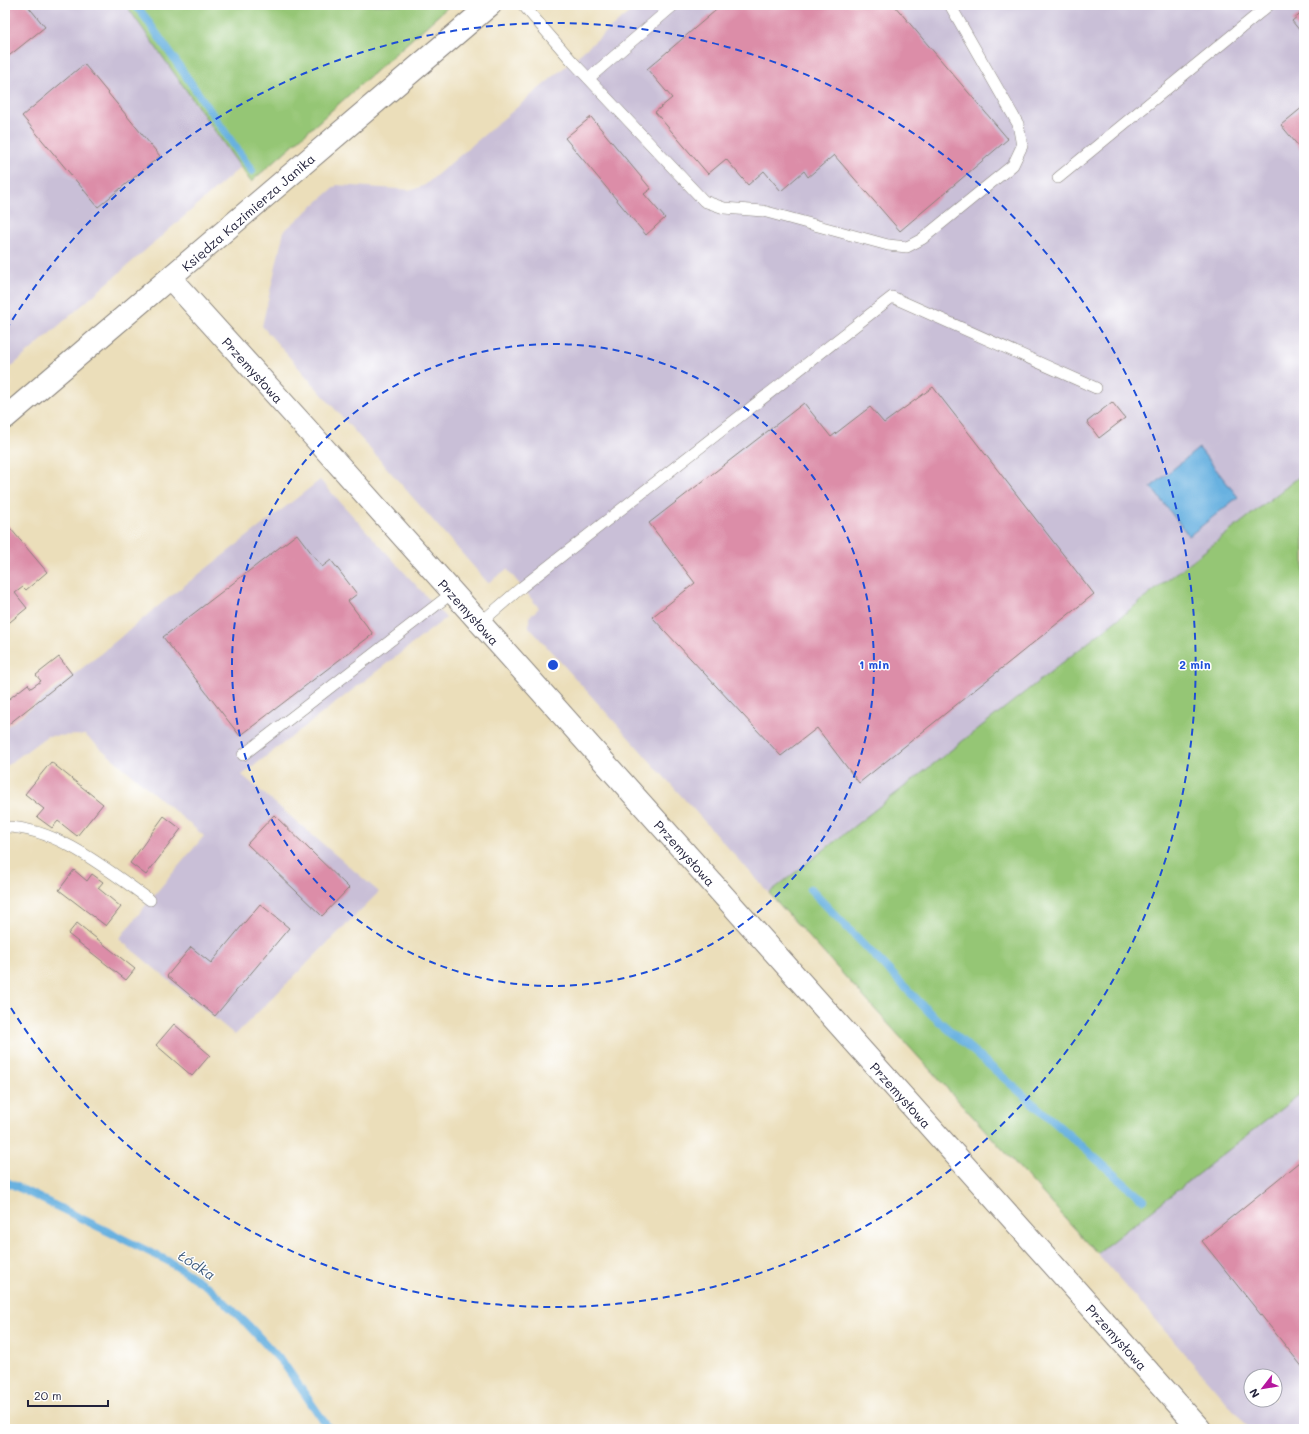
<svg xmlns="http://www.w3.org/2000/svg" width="1309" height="1434" font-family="Mali,sans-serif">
  <rect width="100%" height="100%" fill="#fff"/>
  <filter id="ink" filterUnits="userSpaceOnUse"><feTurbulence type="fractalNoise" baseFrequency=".025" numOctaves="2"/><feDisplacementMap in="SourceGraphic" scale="8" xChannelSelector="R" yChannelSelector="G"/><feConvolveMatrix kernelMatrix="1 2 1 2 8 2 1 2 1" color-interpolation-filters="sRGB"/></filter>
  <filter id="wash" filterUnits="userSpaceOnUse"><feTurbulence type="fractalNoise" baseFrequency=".012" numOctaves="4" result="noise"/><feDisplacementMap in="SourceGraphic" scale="16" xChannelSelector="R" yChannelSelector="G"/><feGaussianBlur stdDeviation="0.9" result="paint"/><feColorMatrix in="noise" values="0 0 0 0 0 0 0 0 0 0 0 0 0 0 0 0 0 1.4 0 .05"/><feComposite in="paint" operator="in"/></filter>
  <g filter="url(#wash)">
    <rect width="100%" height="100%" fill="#ebdeba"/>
    <!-- industrial -->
    <path fill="#c9bfd7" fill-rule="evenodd" d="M 5,5 L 126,5 L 242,166 L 10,368 L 5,369 Z
      M 638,5 L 1304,5 L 1304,473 L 769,893 L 529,627 L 529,617 L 539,608 L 507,569 L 488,583 L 262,326 L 284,231 L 337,185 L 413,190 L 425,185 Z
      M 320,480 L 446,618 L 242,775 L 379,892 L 235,1035 L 119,939 L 150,900 L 204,836 L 85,735 L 47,736 L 5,767 L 5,728 L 99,655 L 162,603 Z
      M 1304,1091 L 1304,1429 L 1250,1429 L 1097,1253 ZM 1251,1376 L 1275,1376 L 1275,1400 L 1251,1400 Z"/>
    <!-- green -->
    <path fill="#95c675" stroke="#5c7458" d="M 126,5 L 450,5 L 251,182 Z
      M 1304,473 L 1304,1091 L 1097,1253 L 769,893 Z"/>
    <!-- water -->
    <path fill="#68b1e0" stroke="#456a8e" d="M 1199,448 L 1238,497 L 1189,536 L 1151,487 Z"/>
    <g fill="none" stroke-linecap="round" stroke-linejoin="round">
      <!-- stream -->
      <path stroke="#68b1e0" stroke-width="8" d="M 135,5 L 145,17 L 252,171
        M 810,889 L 931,1014 L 1143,1200
        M 5,1181 L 168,1261 L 211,1289 L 248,1325 L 284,1364 L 329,1429"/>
    </g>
    <g id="blocks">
      <!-- building -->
      <path fill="#dc8da8" d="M 5,5 L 27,5 L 45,27 L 5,59 Z
        M 722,5 L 894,5 L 1008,139 L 900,231 L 834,155 L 808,177 L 804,171 L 781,191 L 764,171 L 748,185 L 726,159 L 708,174 L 655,112 L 672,98 L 647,69 Z
        M 1304,11 L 1304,36 L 1292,21 Z
        M 84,64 L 160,156 L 98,207 L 22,116 Z
        M 1304,106 L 1304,153 L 1281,125 Z
        M 591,117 L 651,189 L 644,194 L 665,218 L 646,235 L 565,138 Z
        M 933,387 L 1094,594 L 859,783 L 817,728 L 781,756 L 652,617 L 695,583 L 649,523 L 804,403 L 831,437 L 870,407 L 884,423 Z
        M 1112,402 L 1125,418 L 1099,438 L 1087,422 Z
        M 5,522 L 47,572 L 26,590 L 23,587 L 15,593 L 27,608 L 5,626 Z
        M 297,534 L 322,567 L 331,560 L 357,594 L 348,601 L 373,634 L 240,736 L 163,637 Z
        M 59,657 L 72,674 L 5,727 L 5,702 L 28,684 L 31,688 L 41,681 L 36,675 Z
        M 51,762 L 103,804 L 77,836 L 58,821 L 52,828 L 37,817 L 44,809 L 25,794 Z
        M 274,815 L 349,888 L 322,916 L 247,844 Z
        M 164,816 L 181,829 L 146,875 L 130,863 Z
        M 74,870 L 87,881 L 92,874 L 103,882 L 98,888 L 121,907 L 106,926 L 59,890 Z
        M 260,904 L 289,928 L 215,1016 L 167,976 L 191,947 L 211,963 Z
        M 77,923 L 135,969 L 126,980 L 68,934 Z
        M 174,1024 L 210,1055 L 192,1076 L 156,1045 Z
        M 1304,1158 L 1304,1369 L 1202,1241 Z"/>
    </g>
  </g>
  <g filter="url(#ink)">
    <use href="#blocks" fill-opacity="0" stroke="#86807a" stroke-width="1"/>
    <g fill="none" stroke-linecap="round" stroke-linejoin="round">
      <!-- service casing -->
      <g stroke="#86807a" stroke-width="12">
        <path id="service" d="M 523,5 L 572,61 L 704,201 L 724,208 L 763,211 L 888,245 L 907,247 L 922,239 L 1013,165 L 1022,146 L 1018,124 L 950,5
          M 589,78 L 674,5
          M 1058,178 L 1269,5
          M 479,624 L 522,587 L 892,297 L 1096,388
          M 243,755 L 452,593
          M 5,827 C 57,827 109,871 150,900"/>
      </g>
      <!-- minor casing -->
      <g stroke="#86807a" stroke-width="24">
        <path id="minor" d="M 170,278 L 305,427 L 1200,1429
          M 5,418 L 490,5"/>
      </g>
      <!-- service -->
      <use href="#service" stroke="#fff" stroke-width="11"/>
      <!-- minor -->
      <use href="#minor" stroke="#fff" stroke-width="22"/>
    </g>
  </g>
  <!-- distance rings -->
  <g fill="none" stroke="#1d4ed8" stroke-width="2" stroke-dasharray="7 5">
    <circle cx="553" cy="665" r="321"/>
    <path d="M6 330A642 642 0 1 1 6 1000"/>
  </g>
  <g text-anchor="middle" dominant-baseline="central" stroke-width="3" stroke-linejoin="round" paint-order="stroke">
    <!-- street labels -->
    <g font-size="13" fill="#22223b" stroke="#fff">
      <text transform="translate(248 212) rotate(-41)">Księdza Kazimierza Janika</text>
      <text transform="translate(253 370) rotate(48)">Przemysłowa</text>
      <text transform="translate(469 612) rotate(48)">Przemysłowa</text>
      <text transform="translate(685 853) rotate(48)">Przemysłowa</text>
      <text transform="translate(901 1095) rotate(48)">Przemysłowa</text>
      <text transform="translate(1117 1337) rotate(48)">Przemysłowa</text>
    </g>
    <!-- water labels -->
    <g font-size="14" font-style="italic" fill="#3e5b7d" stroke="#fff">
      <text transform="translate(197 1265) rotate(33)">Łódka</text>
    </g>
  </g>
  <circle cx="553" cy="665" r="6" fill="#1d4ed8" stroke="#fff" stroke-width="2"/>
  <g font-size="12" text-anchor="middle" font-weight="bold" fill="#1d4ed8" stroke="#fff" stroke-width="3" stroke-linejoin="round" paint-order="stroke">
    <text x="874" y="669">1 min</text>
    <text x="1195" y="669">2 min</text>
  </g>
  <!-- margin -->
  <rect width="1309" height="1434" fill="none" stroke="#fff" stroke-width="20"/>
  <!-- north arrow -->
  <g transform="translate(1263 1388) rotate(239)"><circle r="19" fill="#ffffff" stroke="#a7a7b1"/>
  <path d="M0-3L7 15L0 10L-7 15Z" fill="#b5179e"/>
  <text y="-6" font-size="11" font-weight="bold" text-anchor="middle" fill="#22223b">N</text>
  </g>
  <!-- scale -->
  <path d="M28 1400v6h80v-6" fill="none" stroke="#22223b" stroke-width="2"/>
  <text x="34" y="1400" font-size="12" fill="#22223b" stroke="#ffffff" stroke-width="3" paint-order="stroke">20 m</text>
</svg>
